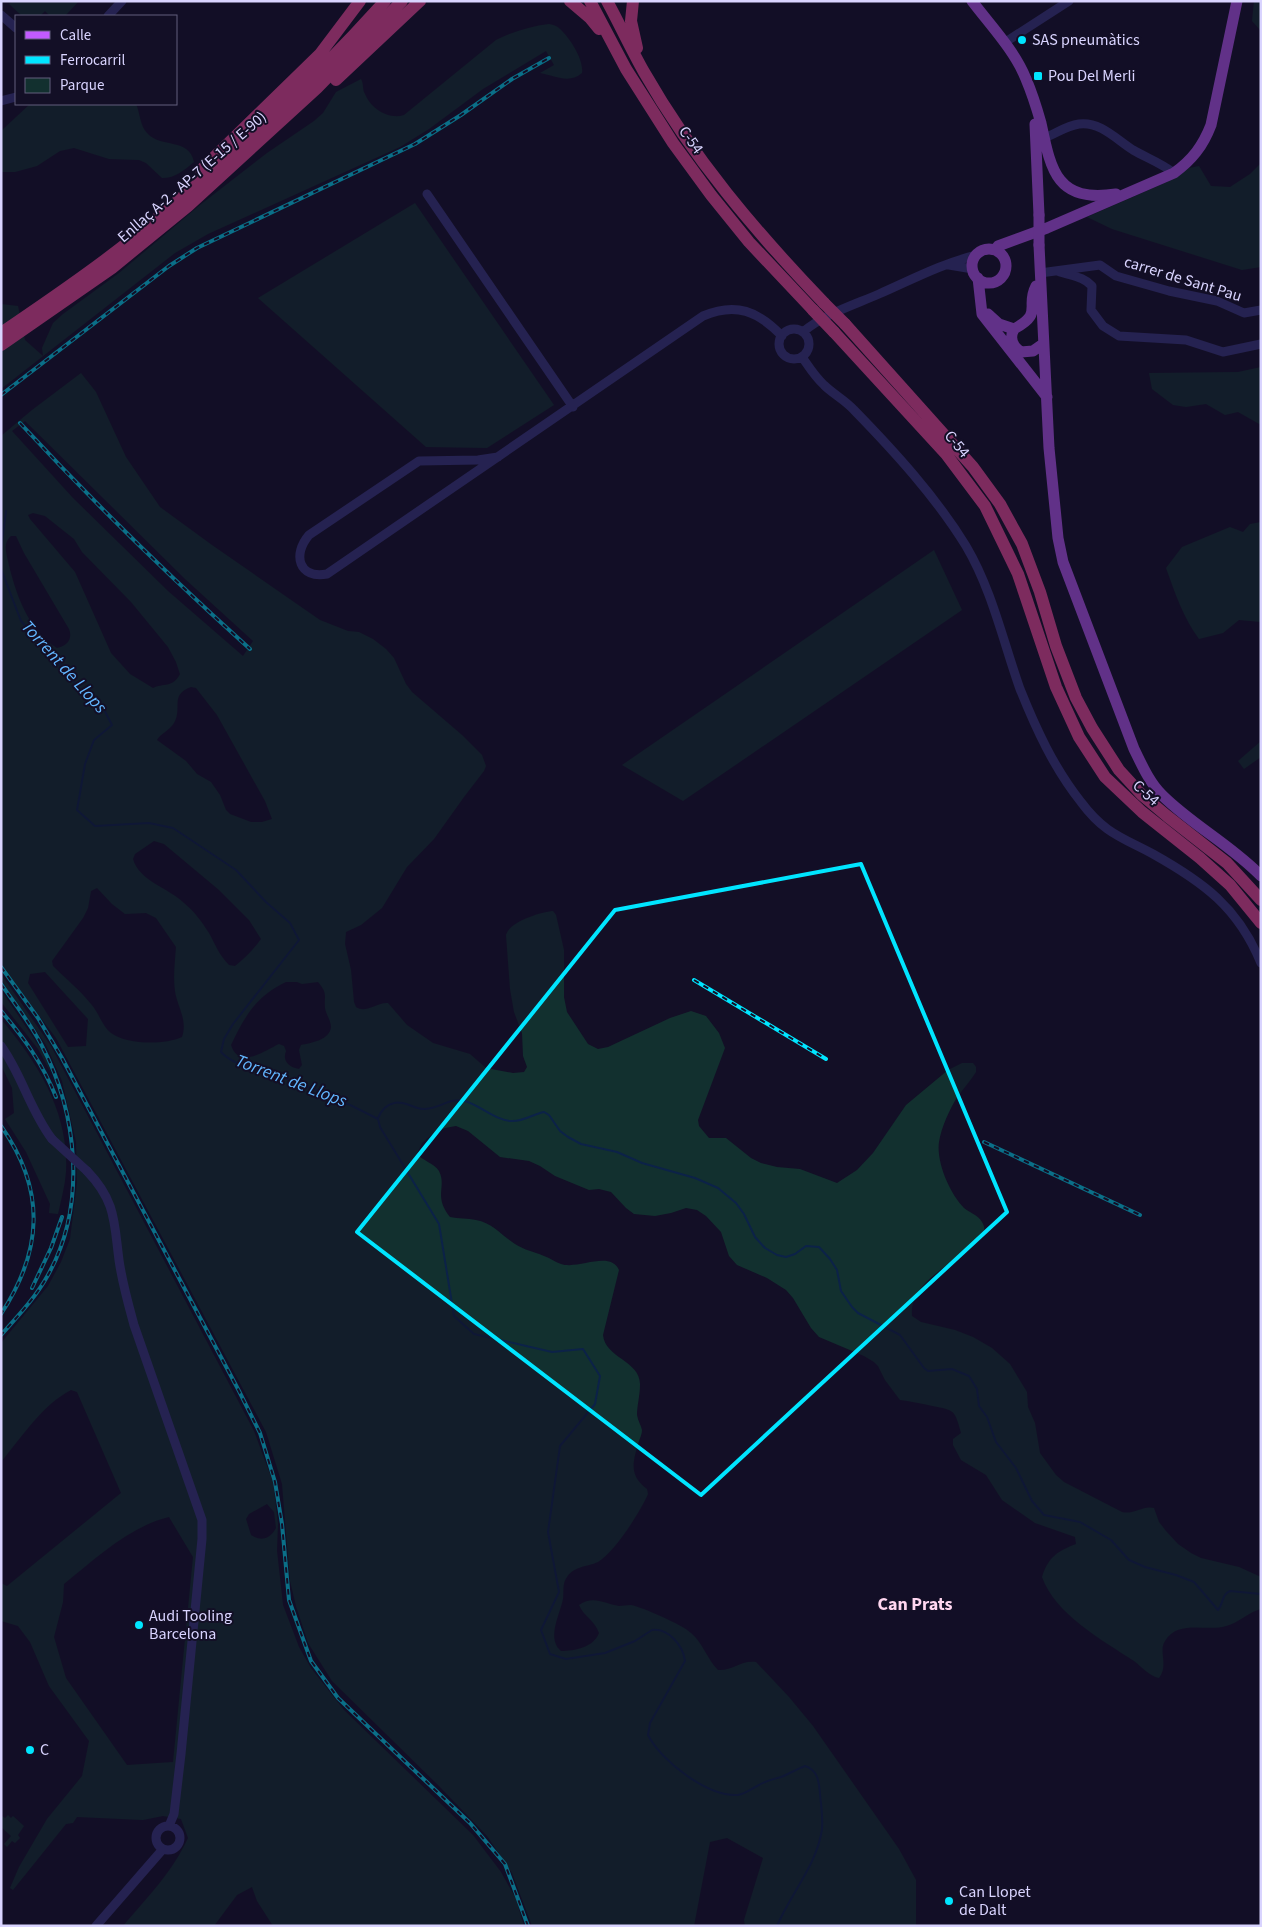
<svg xmlns="http://www.w3.org/2000/svg" width="1262" height="1927" font-family="'Source Sans 3',sans-serif">
  <rect width="100%" height="100%" fill="#130f26"/>
  <!-- green -->
  <path fill="#12302f" fill-rule="evenodd" d="M 12,1 L 79,1 L 65,16 L 50,16 L 45,11 L 40,16 L 22,16 L 9,4 Z
    M 1254,1 L 1261,1 L 1261,31 L 1252,21 Z
    M 549,24 C 554,25 557,26 560,29 C 570,38 584,60 582,73 C 569,84 556,76 540,73 L 554,65 L 546,51 L 483,89 L 429,129 L 400,147 L 208,234 L 175,253 L 1,389 L 1,304 L 18,306 L 25,340 L 43,356 L 42,348 L 53,323 L 63,314 L 119,273 L 200,205 L 267,153 L 314,121 L 323,113 L 336,92 L 361,79 C 364,84 362,89 365,94 C 371,109 389,120 404,115 L 496,40 C 512,32 531,26 549,24 Z
    M 30,104 L 136,104 C 140,113 140,126 147,133 C 161,149 189,137 194,162 C 184,170 176,178 162,178 L 146,163 L 139,160 L 109,159 L 74,148 L 60,151 L 37,166 L 15,172 L 1,172 L 1,131 Z
    M 1261,163 L 1261,267 L 1242,270 L 1112,229 L 1087,217 L 1167,182 L 1189,168 L 1199,166 L 1211,186 L 1230,187 L 1250,174 Z
    M 415,203 L 554,405 L 487,448 L 426,447 L 258,298 Z
    M 1261,367 L 1261,425 L 1238,412 L 1225,415 L 1206,404 L 1186,407 L 1173,405 L 1152,389 L 1149,373 L 1238,372 Z
    M 81,373 L 96,392 L 126,457 L 160,507 L 212,545 L 320,620 L 348,631 L 359,632 L 373,639 L 386,649 L 394,658 L 406,684 L 412,692 L 462,735 L 482,755 L 486,766 L 484,771 L 464,797 L 434,839 L 407,867 L 382,908 L 361,925 L 346,932 L 345,944 L 351,970 L 354,1002 L 356,1007 C 366,1014 377,1002 388,1003 L 407,1025 L 433,1043 L 470,1054 L 486,1068 L 513,1073 L 524,1072 L 527,1067 L 523,1056 L 522,1033 L 514,1012 L 510,989 L 506,935 C 509,922 540,912 553,911 L 556,915 L 564,950 L 564,997 L 567,1012 L 588,1044 L 598,1049 L 608,1047 L 670,1018 L 691,1011 L 706,1016 L 719,1033 L 725,1048 L 698,1120 L 699,1126 L 709,1138 L 726,1138 L 751,1158 L 761,1163 L 777,1167 L 800,1169 L 837,1183 L 857,1170 L 873,1153 L 906,1105 L 948,1070 L 962,1063 L 973,1063 L 976,1067 L 976,1072 C 971,1080 964,1088 958,1096 C 950,1108 941,1128 939,1142 C 936,1162 950,1194 964,1208 C 970,1213 978,1215 982,1222 C 984,1225 985,1229 984,1233 C 981,1240 974,1245 969,1249 C 948,1266 909,1285 912,1316 L 921,1322 L 955,1330 L 973,1337 L 992,1348 L 1010,1364 L 1027,1392 L 1028,1407 L 1035,1423 L 1040,1453 L 1056,1475 L 1064,1482 L 1122,1512 C 1134,1515 1143,1505 1154,1508 L 1159,1522 L 1166,1531 L 1178,1544 L 1191,1553 L 1201,1558 L 1239,1567 L 1261,1577 L 1261,1609 C 1248,1612 1239,1623 1226,1626 C 1207,1632 1178,1619 1165,1641 C 1158,1651 1169,1665 1159,1678 C 1149,1676 1142,1667 1134,1661 C 1102,1640 1055,1614 1042,1577 C 1048,1557 1058,1551 1076,1544 L 1075,1537 L 1035,1523 L 1002,1500 L 986,1475 L 961,1460 L 953,1445 L 953,1439 L 961,1433 C 954,1406 953,1411 928,1405 C 918,1403 910,1401 900,1400 L 885,1380 L 878,1366 L 874,1362 L 864,1356 L 819,1337 L 811,1328 L 793,1298 L 786,1290 L 767,1278 L 737,1265 L 729,1256 L 721,1232 L 706,1216 L 697,1210 L 686,1208 L 671,1213 L 655,1216 L 634,1214 L 626,1208 L 611,1192 L 599,1189 L 589,1190 L 555,1176 L 540,1166 L 529,1161 L 500,1157 L 468,1131 L 456,1126 L 445,1128 L 435,1132 L 422,1143 L 417,1154 C 423,1161 434,1163 439,1171 C 447,1187 433,1196 450,1217 C 458,1219 468,1218 476,1220 C 493,1223 502,1236 515,1244 C 524,1250 535,1252 544,1256 C 550,1258 555,1262 561,1264 C 578,1270 610,1250 619,1270 L 603,1335 C 605,1358 641,1361 640,1385 C 640,1395 637,1406 637,1415 C 638,1421 641,1425 642,1430 C 642,1434 640,1438 639,1441 C 633,1461 628,1475 647,1489 L 648,1494 C 640,1512 615,1552 598,1562 C 587,1567 574,1566 567,1577 C 562,1583 564,1592 563,1599 C 560,1614 546,1639 561,1651 C 575,1651 594,1647 599,1633 C 594,1619 584,1617 579,1605 C 594,1595 604,1604 619,1606 C 623,1606 627,1605 631,1605 C 642,1607 683,1625 691,1633 C 703,1643 707,1659 718,1670 C 733,1671 740,1660 756,1662 L 789,1697 L 813,1726 L 899,1849 L 916,1880 L 916,1926 L 745,1926 L 744,1920 L 763,1858 L 727,1838 L 710,1842 L 694,1926 L 532,1926 L 512,1873 L 487,1836 L 439,1786 L 332,1681 L 308,1643 L 296,1606 L 290,1581 L 282,1484 L 266,1432 L 56,1038 L 1,965 L 1,436 L 32,410 ZM 25,421 L 185,579 L 253,641 L 243,656 L 168,591 L 73,498 L 12,431 ZM 33,513 L 45,516 L 74,539 L 82,552 L 131,602 L 168,647 L 176,662 L 180,674 C 173,688 163,683 153,688 L 130,674 L 111,653 L 75,572 L 30,519 L 28,515 ZM 11,536 L 16,536 L 24,553 L 69,629 C 73,639 67,646 57,648 C 28,631 15,592 8,561 C 6,552 3,543 11,536 ZM 191,687 L 196,688 L 217,715 L 265,801 L 272,819 L 262,822 L 251,822 L 230,814 L 226,810 L 220,795 L 211,782 L 197,774 L 186,761 L 157,740 C 161,733 169,731 174,723 C 183,708 169,695 191,687 ZM 154,841 L 164,844 L 219,890 L 249,920 L 261,939 C 254,949 245,958 235,966 L 229,965 C 219,955 215,944 209,933 C 202,922 194,911 184,903 C 169,888 139,881 133,859 L 135,854 ZM 97,888 L 112,904 L 125,914 L 146,913 L 156,918 L 176,947 C 175,961 173,977 175,991 C 177,1006 188,1020 182,1037 C 165,1045 127,1045 111,1033 C 102,1026 99,1013 91,1004 C 80,990 66,979 53,966 L 52,961 L 83,918 L 88,908 L 91,891 ZM 45,972 L 88,1019 L 86,1046 L 68,1047 L 28,983 L 30,974 ZM 286,982 L 297,982 L 302,984 L 318,982 C 328,994 324,994 325,1008 C 326,1014 331,1021 331,1027 C 330,1040 311,1043 301,1045 L 299,1050 L 302,1065 L 299,1069 C 289,1067 282,1061 286,1051 L 284,1046 L 279,1044 C 264,1051 239,1070 231,1045 C 245,1016 256,996 286,982 Z
    M 1261,522 L 1261,622 L 1239,620 L 1223,633 L 1199,639 C 1183,617 1175,593 1166,568 L 1182,547 L 1230,527 L 1243,532 L 1250,524 Z
    M 934,550 L 962,610 L 683,801 L 622,765 Z
    M 1261,741 L 1261,757 L 1244,769 L 1238,761 Z
    M 1,974 L 51,1046 L 254,1431 L 273,1482 L 278,1523 L 277,1551 L 283,1605 L 299,1647 L 311,1668 L 344,1710 L 473,1835 L 501,1872 L 516,1899 L 524,1926 L 273,1926 L 257,1901 L 252,1887 L 237,1895 L 214,1926 L 123,1926 C 147,1898 173,1871 188,1838 L 181,1819 L 163,1816 L 143,1820 L 77,1817 L 73,1823 L 66,1824 L 13,1890 L 10,1888 L 19,1867 L 47,1819 L 82,1776 L 89,1741 L 49,1686 L 30,1642 L 18,1626 L 1,1621 L 1,1583 L 7,1586 L 121,1493 L 77,1392 L 71,1390 C 42,1405 22,1437 1,1462 L 1,1343 L 48,1286 L 61,1262 L 70,1239 L 77,1183 L 76,1142 L 62,1081 L 46,1045 L 1,980 ZM 267,1504 L 274,1512 L 276,1528 C 270,1539 261,1542 251,1535 L 246,1519 L 249,1514 ZM 169,1517 L 193,1557 L 173,1762 L 127,1765 L 66,1678 L 54,1637 L 63,1602 L 64,1584 C 95,1559 130,1526 169,1517 Z
    M 1,990 L 45,1055 L 51,1073 L 38,1049 L 1,1002 Z
    M 1,1019 C 38,1063 69,1112 66,1172 C 65,1186 61,1200 58,1214 L 49,1213 L 50,1204 L 26,1152 L 5,1119 L 14,1113 L 12,1088 L 1,1065 Z
    M 1,1815 L 5,1818 L 8,1815 L 11,1818 L 13,1816 L 24,1826 L 18,1835 L 20,1838 L 15,1843 L 12,1841 L 7,1847 L 4,1844 L 11,1836 L 1,1827 Z"/>
  <g fill="none" stroke-linecap="round" stroke-linejoin="round">
    <!-- stream -->
    <path stroke="#0c2248" stroke-width="2" d="M 1,550 L 6,511
      M 1,569 L 21,621 L 67,673 L 86,698 L 101,704 L 112,725 L 94,740 L 85,764 L 77,810 L 95,826 L 149,823 L 173,828 L 236,870 L 266,902 L 290,923 L 299,940 L 233,1024 L 224,1039 L 221,1052 C 235,1067 255,1067 274,1074 C 309,1086 344,1101 378,1119 L 380,1127 L 439,1224 L 454,1316 L 474,1334 L 552,1352 L 583,1349 L 600,1376 L 595,1404 L 560,1446 L 548,1532 L 559,1592 L 541,1630 L 550,1654 L 566,1659 L 605,1653 L 635,1641 L 652,1630 C 668,1628 683,1645 685,1661 L 650,1723 L 648,1735 C 661,1761 708,1797 738,1795 C 745,1794 753,1788 759,1785 C 766,1781 773,1779 781,1777 C 789,1774 797,1769 805,1766 C 818,1770 819,1782 820,1794 C 821,1805 823,1817 822,1829 C 817,1865 791,1893 777,1926
      M 378,1118 C 381,1111 385,1105 394,1103 C 404,1100 414,1109 424,1109 C 438,1109 451,1097 465,1101 C 481,1106 495,1120 511,1121 C 523,1122 533,1114 544,1112 L 549,1115 L 560,1131 L 568,1137 L 581,1144 L 617,1152 L 642,1163 L 695,1178 L 718,1188 L 736,1203 L 744,1214 L 755,1237 L 765,1248 L 777,1255 L 786,1257 L 795,1254 L 806,1246 L 819,1247 L 830,1259 L 837,1270 L 841,1291 L 852,1307 L 858,1313 L 900,1335 L 924,1368 L 928,1371 L 952,1369 L 969,1376 L 977,1389 L 979,1406 L 987,1417 L 996,1442 L 1016,1468 L 1032,1501 L 1044,1515 L 1080,1522 L 1111,1540 L 1129,1560 L 1145,1567 L 1176,1575 L 1194,1582 L 1218,1610 C 1224,1603 1221,1595 1230,1591 L 1261,1594"/>
    <!-- minor -->
    <path stroke="#3d3a85" stroke-width="9" d="M 1,15 L 16,28
      M 108,16 L 122,1
      M 1004,43 L 1069,1
      M 1,101 L 16,97
      M 1044,138 C 1056,134 1065,126 1079,124 C 1100,121 1117,140 1133,150 C 1147,158 1161,163 1174,173
      M 427,194 L 573,407
      M 949,265 L 973,269
      M 1058,271 C 1070,276 1083,276 1092,286 L 1091,310 L 1103,326 L 1119,336 L 1186,340 L 1223,352 L 1261,344
      M 1040,273 L 1100,265 L 1116,276 L 1169,291 L 1217,301 L 1244,313 L 1261,310
      M779 344a15 15 0 1 1 30 0a15 15 0 1 1-30 0Z
      M 803,332 C 824,314 854,305 879,294 C 911,280 943,263 977,255
      M 802,357 C 809,367 815,377 824,385 C 833,394 845,400 854,410 C 894,451 936,497 966,546 C 992,590 1003,641 1020,689 C 1036,729 1054,768 1081,802 C 1104,833 1121,837 1153,854 C 1203,882 1238,907 1261,963
      M 498,457 L 478,460 L 419,461 L 309,535 C 292,555 299,579 327,574 L 703,316 C 736,302 758,311 782,336
      M 1,1046 C 22,1075 30,1110 52,1139
      M 87,1171 C 116,1201 114,1222 119,1260 C 122,1282 128,1303 134,1325 L 202,1520 L 202,1539 L 181,1754 L 174,1814 L 169,1826
      M156 1838a12 12 0 1 1 24 0a12 12 0 1 1-24 0Z
      M 96,1926 L 163,1849"/>
    <!-- major -->
    <path stroke="#c25bff" stroke-width="11" d="M 972,1 C 991,26 1015,51 1026,79 C 1032,93 1037,109 1041,123 C 1051,171 1057,203 1116,194
      M 1035,124 L 1039,215
      M 1039,245 L 1049,448 L 1058,538 L 1063,562 L 1134,749 C 1142,765 1149,782 1162,795 C 1192,825 1231,845 1261,876
      M972 266a17 17 0 1 1 34 0a17 17 0 1 1-34 0Z
      M 995,250 L 998,246 L 1047,228 L 1174,173 C 1192,160 1203,146 1211,125 L 1237,1
      M 978,278 L 982,314 L 1047,397
      M 988,314 L 999,324 L 1014,329 C 1044,313 1025,307 1036,286
      M 1014,329 C 1009,338 1012,346 1021,352 L 1033,351 L 1043,344"/>
    <!-- highway -->
    <path stroke="#ff4fa3" stroke-width="12" d="M 570,1 L 590,18 L 599,29
      M 590,1 L 626,69 L 673,143 L 711,195 L 749,242 L 813,310
      M 607,1 C 620,25 631,49 644,72 C 693,158 756,232 824,303
      M 633,1 L 631,21 L 637,48
      M 336,80 L 420,1
      M 201,170 L 320,54 L 360,1
      M 845,324 L 973,467 L 1000,504 L 1022,544 L 1040,592 L 1056,646 L 1076,698 L 1092,728 L 1119,770 L 1142,795 L 1167,816 L 1227,863 L 1261,900
      M 834,332 L 946,454 L 985,506 L 1018,574 L 1056,687 L 1079,737 L 1105,777 L 1142,812 L 1200,858 L 1230,885 L 1261,923
      M 1,333 C 45,303 90,273 131,240 C 221,167 307,88 385,1
      M 1,345 L 112,268 L 188,206 L 317,88 L 402,1"/>
    <!-- rail casing -->
    <g stroke="#00e5ff" stroke-width="4">
      <path id="rail" d="M 1,395 L 169,266 L 197,248 L 415,144 L 461,115 L 512,79 L 549,58
        M 20,423 C 93,502 170,577 250,649
        M 1,967 L 38,1018 L 62,1058 L 239,1391 L 260,1433 L 275,1482 L 282,1524 L 289,1600 L 311,1661 L 338,1698 L 470,1823 L 505,1864 L 528,1926
        M 694,980 L 826,1059
        M 1,984 C 15,1004 30,1023 41,1044 C 78,1114 87,1205 48,1275 C 36,1297 18,1316 1,1335
        M 1,1011 C 24,1038 43,1064 56,1097
        M 1,1126 C 46,1190 43,1250 1,1314
        M 984,1142 L 1140,1215
        M 32,1288 L 51,1248 L 62,1217"/>
    </g>
    <!-- rail -->
    <use href="#rail" stroke="#130f26" stroke-width="2" stroke-dasharray="5.5" stroke-linecap="butt"/>
    <!-- minor-bridge -->
    <path stroke="#3d3a85" stroke-width="9" d="M 52,1139 L 87,1171"/>
    <!-- major-bridge -->
    <path stroke="#c25bff" stroke-width="11" d="M 1039,215 L 1039,245"/>
    <!-- highway-bridge -->
    <path stroke="#ff4fa3" stroke-width="12" d="M 824,303 L 845,324
      M 813,310 L 834,332"/>
  </g>
  <!-- marked area -->
  <path d="M0 0H1262V1927H0ZM 861,864 L 1007,1212 L 701,1495 L 357,1232 L 615,910 Z" fill="#130f26" fill-opacity=".55" fill-rule="evenodd"/>
  <path fill="none" stroke="#00e5ff" stroke-width="4" stroke-linejoin="round" d="M 861,864 L 1007,1212 L 701,1495 L 357,1232 L 615,910 Z"/>
  <!-- markers -->
  <g fill="#00e5ff" stroke="#130f26" stroke-width="2">
    <circle cx="1022" cy="40" r="5"/>
    <rect x="1033" y="71" width="10" height="10" rx="2.5"/>
    <circle cx="139" cy="1625" r="5"/>
    <circle cx="30" cy="1750" r="5"/>
    <circle cx="949" cy="1901" r="5"/>
  </g>
  <g text-anchor="middle" dominant-baseline="central" stroke-width="4" stroke-linejoin="round" paint-order="stroke">
    <!-- poi labels -->
    <g font-size="16" fill="#d9d4ff" stroke="#130f26" text-anchor="start">
      <text x="1032" y="40">SAS pneumàtics</text>
      <text x="1048" y="76">Pou Del Merli</text>
      <text x="149" y="1616">Audi Tooling<tspan x="149" dy="18">Barcelona</tspan></text>
      <text x="40" y="1750">C</text>
      <text x="959" y="1892">Can Llopet<tspan x="959" dy="18">de Dalt</tspan></text>
    </g>
    <!-- street labels -->
    <g font-size="16" fill="#d9d4ff" stroke="#130f26">
      <text transform="translate(691 140) rotate(54)">C-54</text>
      <text transform="translate(192 177) rotate(-41)">Enllaç A-2 - AP-7 (E-15 / E-90)</text>
      <text transform="translate(1183 279) rotate(17)">carrer de Sant Pau</text>
      <text transform="translate(957 444) rotate(50)">C-54</text>
      <text transform="translate(1146 793) rotate(42)">C-54</text>
    </g>
    <!-- water labels -->
    <g font-size="18" font-style="italic" fill="#62b6ff" stroke="#130f26">
      <text transform="translate(64 667) rotate(48)">Torrent de Llops</text>
      <text transform="translate(291 1081) rotate(21)">Torrent de Llops</text>
    </g>
    <!-- neighbourhood labels -->
    <g font-size="18" font-weight="bold" fill="#ffd6f0" stroke="#130f26">
      <text x="915" y="1604">Can Prats</text>
    </g>
  </g>
  <!-- border -->
  <rect width="1262" height="1927" fill="none" stroke="#d9d4ff" stroke-width="5"/>
  <!-- legend -->
  <rect x="15" y="15" width="162" height="90" fill="#130f26" stroke="#625e7d"/>
  <rect x="25" y="31" width="25" height="8" fill="#c25bff" stroke="#625e7d"/>
  <text x="60" y="40" font-size="15" fill="#d9d4ff">Calle</text>
  <rect x="25" y="56" width="25" height="8" fill="#00e5ff" stroke="#625e7d"/>
  <text x="60" y="65" font-size="15" fill="#d9d4ff">Ferrocarril</text>
  <rect x="25" y="78" width="25" height="15" fill="#12302f" stroke="#625e7d"/>
  <text x="60" y="90" font-size="15" fill="#d9d4ff">Parque</text>
</svg>
